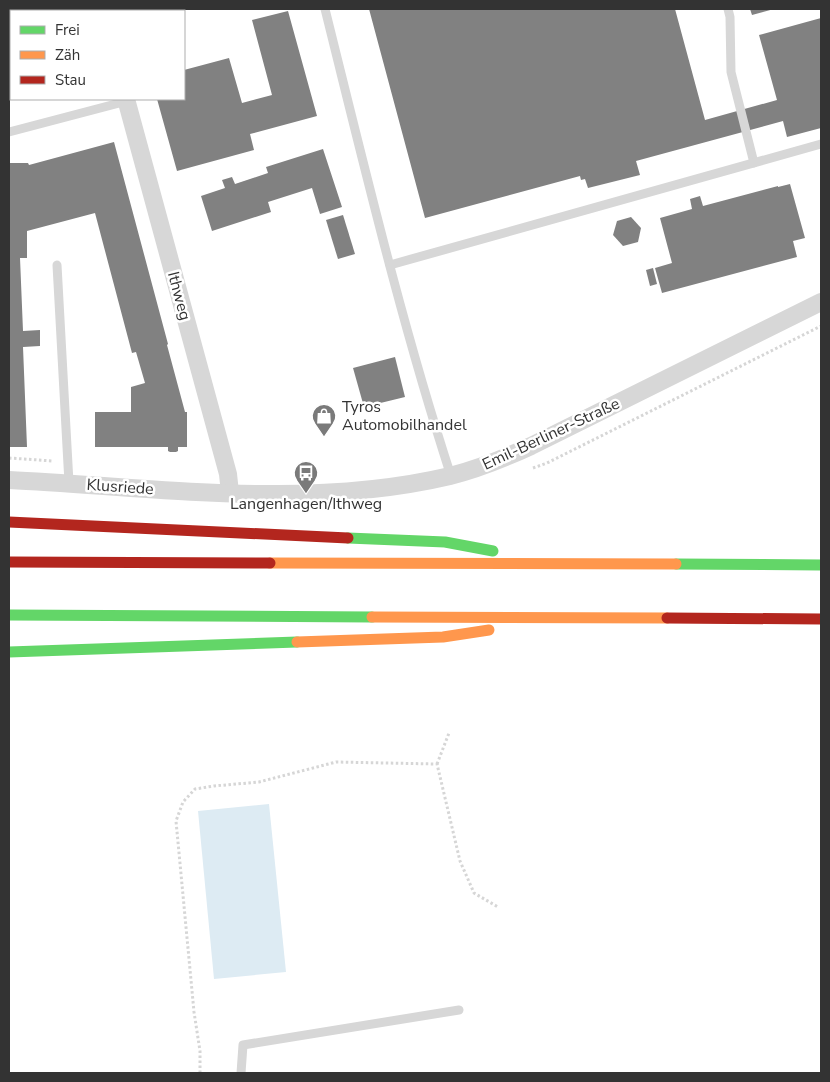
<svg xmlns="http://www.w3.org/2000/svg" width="830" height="1082" font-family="'Nunito Sans',sans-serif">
	<rect width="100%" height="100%" fill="#fff"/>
	<polygon fill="#ddebf3" points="269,804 286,972 214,979 198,811"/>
	<g fill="#818181">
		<polygon points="143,9 168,9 169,11 144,11"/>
		<polygon points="369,9 675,9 705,120 777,100 759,35 821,18 821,128 787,137 783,121 636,161 640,175 588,188 585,179 581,180 580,176 425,218"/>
		<polygon points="750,9 774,9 752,15"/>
		<polygon points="288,11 317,116 250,134 254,150 177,171 157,99 184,99 184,70 229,58 242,103 272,95 252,20"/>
		<polygon points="11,27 11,94 9,95 9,28"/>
		<polygon points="114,142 168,344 167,345 185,412 187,412 187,447 178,447 178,451 176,452 170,452 168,451 168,447 95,447 95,412 131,412 131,387 145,383 136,352 132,353 95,213 27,231 27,258 20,258 23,331 40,330 40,346 23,347 27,447 9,447 9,163 28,163 29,165"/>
		<polygon points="323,149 342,207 320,214 312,188 268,202 271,212 212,231 201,196 225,188 222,180 232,177 235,184 268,173 266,167"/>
		<polygon points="790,184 805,238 793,241 797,257 662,293 655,268 672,263 660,218 692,209 690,199 700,196 703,206 778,186 778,187"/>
		<polygon points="343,215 355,254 338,259 326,220"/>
		<polygon points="631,217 641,228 638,242 623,246 613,235 617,221"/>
		<polygon points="653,268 657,284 650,286 646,270"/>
		<polygon points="395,357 405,397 364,407 353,368"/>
	</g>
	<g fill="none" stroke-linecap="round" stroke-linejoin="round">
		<g stroke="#d6d6d6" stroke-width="3" stroke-dasharray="2.5 2.5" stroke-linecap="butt">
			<polyline points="9,458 53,461"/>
			<polyline points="533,468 547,463 821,326"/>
			<polyline points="437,764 449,733"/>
			<polyline points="200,1073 200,1051 194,1012 176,821 183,802 195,789 214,786 259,782 336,762 437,764 460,861 474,893 498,907"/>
		</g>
		<g stroke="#d7d7d7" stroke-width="9">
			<path d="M325,9c39,156 76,313 126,467"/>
			<polyline points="728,9 730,17 731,72 754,163"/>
			<polyline points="9,132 127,101"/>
			<polyline points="57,265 69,483"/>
			<polyline points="390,265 821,144"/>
			<polyline points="241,1073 243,1045 459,1010"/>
		</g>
		<g stroke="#d7d7d7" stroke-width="18">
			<polyline points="102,9 103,11"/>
			<polyline points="126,99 228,474 230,493"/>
			<path d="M9,480c145,7 297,30 441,-4 28,-7 55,-18 81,-30l290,-144"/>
		</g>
		<g stroke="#63d668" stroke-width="11">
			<polyline points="348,538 445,542 493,551"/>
			<polyline points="676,564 821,565"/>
			<polyline points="9,615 372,617"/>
			<polyline points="9,652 297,642"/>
		</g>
		<g stroke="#ff974d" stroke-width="11">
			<polyline points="270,563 676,564"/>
			<polyline points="372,617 667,618"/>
			<polyline points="297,642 443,637 489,630"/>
		</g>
		<g stroke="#b3261e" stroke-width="11">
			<polyline points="9,522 348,538"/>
			<polyline points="9,562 270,563"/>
			<polyline points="667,618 821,619"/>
		</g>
	</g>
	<defs>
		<g id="shop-pin" transform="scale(1.25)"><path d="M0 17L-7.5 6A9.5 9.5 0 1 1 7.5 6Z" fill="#7a7a7a" stroke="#fff"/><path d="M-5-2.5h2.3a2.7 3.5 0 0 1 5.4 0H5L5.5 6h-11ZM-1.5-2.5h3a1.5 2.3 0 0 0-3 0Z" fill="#fff"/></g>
		<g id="bus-pin" transform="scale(1.25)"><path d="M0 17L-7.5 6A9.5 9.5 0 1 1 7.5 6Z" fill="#7a7a7a" stroke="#fff"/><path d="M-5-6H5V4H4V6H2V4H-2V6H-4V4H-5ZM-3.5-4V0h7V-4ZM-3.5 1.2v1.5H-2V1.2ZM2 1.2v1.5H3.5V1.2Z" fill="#fff"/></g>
	</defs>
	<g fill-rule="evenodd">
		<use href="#shop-pin" x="324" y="416"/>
		<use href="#bus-pin" x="306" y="473"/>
	</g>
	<g text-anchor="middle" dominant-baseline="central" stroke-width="5" stroke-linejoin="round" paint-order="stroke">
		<g font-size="16" fill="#333" stroke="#fff">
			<text transform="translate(179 296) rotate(75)">Ithweg</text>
			<text transform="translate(551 434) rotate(-25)">Emil-Berliner-Straße</text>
			<text transform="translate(120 487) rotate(4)">Klusriede</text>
		</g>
		<g font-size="16" fill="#333" stroke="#fff" text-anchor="start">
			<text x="342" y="407">Tyros<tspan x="342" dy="18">Automobilhandel</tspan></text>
			<text x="306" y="504" text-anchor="middle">Langenhagen/Ithweg</text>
		</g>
	</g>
	<rect width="830" height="1082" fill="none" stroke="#333333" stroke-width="20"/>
	<rect x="10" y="10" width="175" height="90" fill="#ffffff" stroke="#adadad"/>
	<rect x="20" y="26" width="25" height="8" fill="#63d668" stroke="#adadad"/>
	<text x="55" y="35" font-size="15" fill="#333333">Frei</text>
	<rect x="20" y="51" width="25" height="8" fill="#ff974d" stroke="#adadad"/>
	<text x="55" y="60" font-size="15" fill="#333333">Zäh</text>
	<rect x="20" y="76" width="25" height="8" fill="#b3261e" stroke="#adadad"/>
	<text x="55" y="85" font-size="15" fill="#333333">Stau</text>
</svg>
